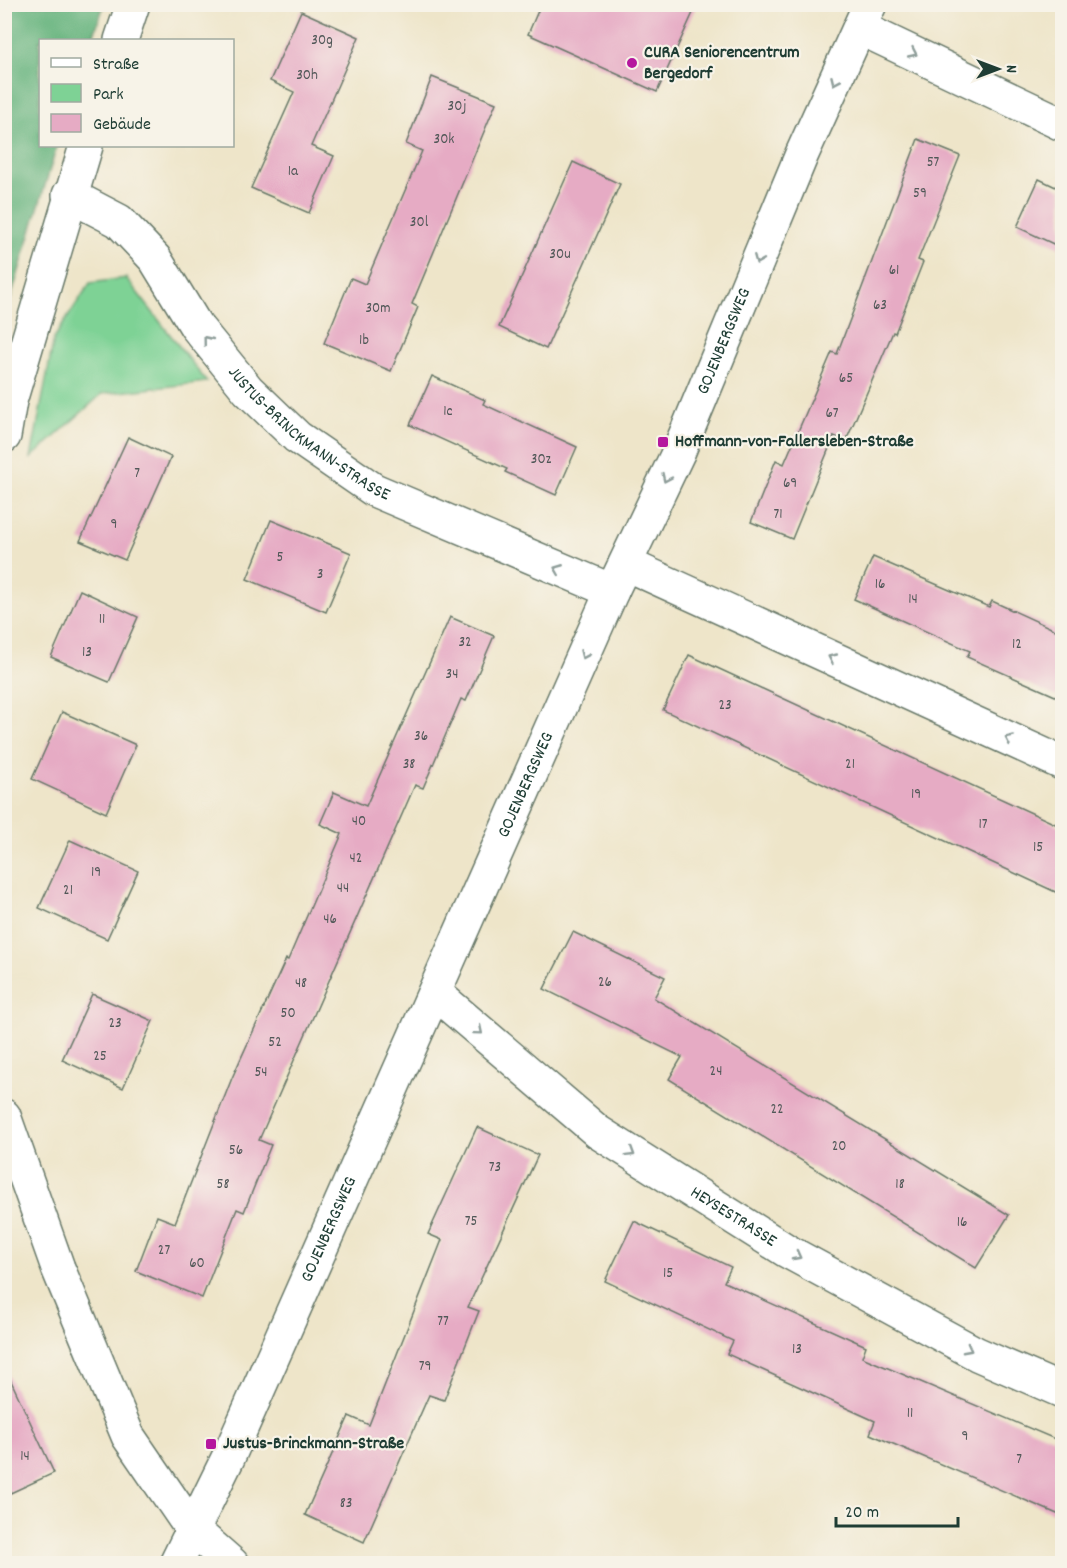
<svg xmlns="http://www.w3.org/2000/svg" width="1067" height="1568" font-family="Dekko,sans-serif">
	<rect width="100%" height="100%" fill="#f7f3e8"/>
	<filter id="ink" filterUnits="userSpaceOnUse"><feTurbulence type="fractalNoise" baseFrequency=".0167" numOctaves="2"/><feDisplacementMap in="SourceGraphic" scale="12" xChannelSelector="R" yChannelSelector="G"/><feConvolveMatrix kernelMatrix="1 2 1 2 8 2 1 2 1" color-interpolation-filters="sRGB"/></filter>
	<filter id="wash" filterUnits="userSpaceOnUse"><feTurbulence type="fractalNoise" baseFrequency=".008" numOctaves="4" result="noise"/><feDisplacementMap in="SourceGraphic" scale="24" xChannelSelector="R" yChannelSelector="G"/><feGaussianBlur stdDeviation="1.35" result="paint"/><feColorMatrix in="noise" values="0 0 0 0 0 0 0 0 0 0 0 0 0 0 0 0 0 1.4 0 .05"/><feComposite in="paint" operator="in"/></filter>
	<g filter="url(#wash)">
		<rect width="100%" height="100%" fill="#eee5c9"/>
		<polygon fill="#7ed295" stroke="#4e8864" stroke-width="1.5" points="126,278 207,382 102,394 31,458 54,338 90,283"/>
		<polygon fill="#66b47e" stroke="#427859" stroke-width="1.5" points="12,5 104,5 92,40 40,40 40,146 57,146 5,317 4,19"/>
		<g id="blocks">
			<g fill="#e6abc4">
				<polygon points="541,4 697,4 657,92 528,34"/>
				<polygon points="301,11 359,37 311,146 334,156 309,213 251,188 294,92 270,81"/>
				<polygon points="432,77 496,103 412,304 418,307 391,371 324,343 351,278 365,284 422,151 406,144"/>
				<polygon points="918,139 960,156 918,260 923,262 895,333 893,332 846,441 834,436 792,539 751,522 776,460 784,464 832,352 837,354"/>
				<polygon points="573,162 620,184 546,349 499,327"/>
				<polygon points="1039,179 1062,190 1062,248 1017,227"/>
				<polygon points="432,376 485,400 483,404 577,447 556,495 505,472 507,469 410,425"/>
				<polygon points="128,437 171,457 125,560 80,541"/>
				<polygon points="271,520 351,553 326,612 247,579"/>
				<polygon points="873,557 989,607 992,601 1062,633 1062,699 967,657 970,651 854,599"/>
				<polygon points="80,590 138,617 109,682 51,657"/>
				<polygon points="450,617 494,636 466,701 461,699 423,788 415,785 259,1140 271,1145 244,1212 237,1209 202,1298 136,1271 157,1216 175,1223 232,1078 286,959 288,960 342,834 320,824 334,792 366,806"/>
				<polygon points="689,655 1062,827 1062,895 663,710"/>
				<polygon points="62,712 136,745 106,813 32,779"/>
				<polygon points="70,840 138,871 107,939 39,908"/>
				<polygon points="573,932 665,977 654,998 1009,1215 976,1268 669,1079 682,1057 544,989"/>
				<polygon points="92,994 153,1021 123,1088 62,1060"/>
				<polygon points="477,1127 538,1155 468,1307 479,1311 444,1400 429,1395 364,1542 305,1515 349,1416 369,1425 442,1240 428,1234"/>
				<polygon points="634,1221 731,1267 724,1282 866,1346 862,1357 1062,1442 1062,1516 870,1434 875,1421 727,1354 733,1341 605,1281"/>
				<polygon points="4,1366 54,1473 4,1496"/>
			</g>
		</g>
	</g>
	<g filter="url(#ink)">
		<use href="#blocks" fill-opacity="0" stroke="#677868" stroke-width="1.5"/>
		<g fill="none" stroke-linecap="round" stroke-linejoin="round">
			<g stroke="#677868" stroke-width="36">
				<g id="minor">
					<polyline points="860,28 1062,124"/>
					<polyline points="121,40 133,4"/>
					<path id="s1" d="M69,195l50,26 36,38 41,67 52,64 49,47 77,53 238,101"/>
					<polyline points="4,436 10,401 86,146"/>
					<polyline points="626,564 1062,763"/>
					<path id="s2" d="M435,993l163,139 189,119 190,103 85,37"/>
					<polyline points="4,1116 58,1268 128,1436 191,1528 232,1564"/>
					<path id="s3" d="M176,1564l52,-106 384,-867 66,-138 124,-299 68,-150"/>
				</g>
			</g>
			<use href="#minor" stroke="#fff" stroke-width="33"/>
		</g>
		<defs><path id="oneway-chevron" d="M-2-3.5L2.5 0L-2 3.5" fill="none" stroke-width="1.6" stroke-linecap="round" stroke-linejoin="round" transform="scale(1.5)"/></defs>
		<g stroke="#8f9e9a">
			<use href="#oneway-chevron" transform="translate(913 53) rotate(25)"/>
			<use href="#oneway-chevron" transform="translate(835 81) rotate(114)"/>
			<use href="#oneway-chevron" transform="translate(758 260) rotate(112)"/>
			<use href="#oneway-chevron" transform="translate(207 340) rotate(-129)"/>
			<use href="#oneway-chevron" transform="translate(666 478) rotate(115)"/>
			<use href="#oneway-chevron" transform="translate(558 569) rotate(-158)"/>
			<use href="#oneway-chevron" transform="translate(584 655) rotate(114)"/>
			<use href="#oneway-chevron" transform="translate(832 658) rotate(-155)"/>
			<use href="#oneway-chevron" transform="translate(1009 739) rotate(-155)"/>
			<use href="#oneway-chevron" transform="translate(479 1031) rotate(40)"/>
			<use href="#oneway-chevron" transform="translate(631 1153) rotate(32)"/>
			<use href="#oneway-chevron" transform="translate(797 1256) rotate(28)"/>
			<use href="#oneway-chevron" transform="translate(968 1349) rotate(28)"/>
		</g>
	</g>
	<g fill="#b5179e" stroke="#f7f3e8" stroke-width="2">
		<circle cx="632" cy="63" r="6"/>
		<rect x="657" y="436" width="12" height="12" rx="3"/>
		<rect x="205" y="1438" width="12" height="12" rx="3"/>
	</g>
	<g text-anchor="middle" dominant-baseline="central" stroke-width="4.5" stroke-linejoin="round" paint-order="stroke">
		<g font-size="15" fill="#515858">
			<text x="322" y="41">30g</text>
			<text x="307" y="76">30h</text>
			<text x="457" y="107">30j</text>
			<text x="444" y="140">30k</text>
			<text x="933" y="163">57</text>
			<text x="293" y="172">1a</text>
			<text x="920" y="194">59</text>
			<text x="419" y="223">30l</text>
			<text x="560" y="255">30u</text>
			<text x="894" y="271">61</text>
			<text x="880" y="306">63</text>
			<text x="378" y="309">30m</text>
			<text x="364" y="341">1b</text>
			<text x="846" y="379">65</text>
			<text x="448" y="412">1c</text>
			<text x="832" y="414">67</text>
			<text x="541" y="460">30z</text>
			<text x="137" y="474">7</text>
			<text x="790" y="484">69</text>
			<text x="778" y="515">71</text>
			<text x="114" y="525">9</text>
			<text x="280" y="558">5</text>
			<text x="320" y="575">3</text>
			<text x="880" y="585">16</text>
			<text x="913" y="600">14</text>
			<text x="102" y="620">11</text>
			<text x="465" y="643">32</text>
			<text x="1017" y="645">12</text>
			<text x="87" y="653">13</text>
			<text x="452" y="675">34</text>
			<text x="725" y="706">23</text>
			<text x="421" y="737">36</text>
			<text x="409" y="765">38</text>
			<text x="850" y="765">21</text>
			<text x="916" y="795">19</text>
			<text x="359" y="822">40</text>
			<text x="983" y="825">17</text>
			<text x="1038" y="848">15</text>
			<text x="356" y="859">42</text>
			<text x="96" y="873">19</text>
			<text x="343" y="889">44</text>
			<text x="68" y="891">21</text>
			<text x="330" y="920">46</text>
			<text x="605" y="983">26</text>
			<text x="301" y="984">48</text>
			<text x="288" y="1014">50</text>
			<text x="115" y="1024">23</text>
			<text x="275" y="1043">52</text>
			<text x="100" y="1057">25</text>
			<text x="716" y="1072">24</text>
			<text x="261" y="1073">54</text>
			<text x="777" y="1110">22</text>
			<text x="839" y="1147">20</text>
			<text x="236" y="1151">56</text>
			<text x="495" y="1168">73</text>
			<text x="223" y="1185">58</text>
			<text x="900" y="1185">18</text>
			<text x="471" y="1222">75</text>
			<text x="962" y="1223">16</text>
			<text x="164" y="1251">27</text>
			<text x="197" y="1264">60</text>
			<text x="668" y="1274">15</text>
			<text x="443" y="1322">77</text>
			<text x="797" y="1350">13</text>
			<text x="425" y="1367">79</text>
			<text x="910" y="1414">11</text>
			<text x="965" y="1437">9</text>
			<text x="25" y="1457">14</text>
			<text x="1019" y="1460">7</text>
			<text x="346" y="1504">83</text>
		</g>
		<g font-size="18" font-weight="bold" fill="#1f3d34" stroke="#f7f3e8" text-anchor="start">
			<text x="644" y="53">CURA Seniorencentrum<tspan x="644" dy="21">Bergedorf</tspan></text>
			<text x="675" y="442">Hoffmann-von-Fallersleben-Straße</text>
			<text x="223" y="1444">Justus-Brinckmann-Straße</text>
		</g>
		<g font-size="18" fill="#1f3d34" stroke="#f7f3e8">
			<text stroke="none"><textPath href="#s3" startOffset="1340">GOJENBERGSWEG</textPath></text>
			<text stroke="none"><textPath href="#s1" startOffset="345">JUSTUS-BRINCKMANN-STRASSE</textPath></text>
			<text stroke="none"><textPath href="#s3" startOffset="854">GOJENBERGSWEG</textPath></text>
			<text stroke="none"><textPath href="#s2" startOffset="374">HEYSESTRASSE</textPath></text>
			<text stroke="none"><textPath href="#s3" startOffset="368">GOJENBERGSWEG</textPath></text>
		</g>
	</g>
	<rect width="1067" height="1568" fill="none" stroke="#f7f3e8" stroke-width="24"/>
	<rect x="39" y="39" width="195" height="108" fill="#f7f3e8" stroke="#a1aaa0" stroke-width="1.5"/>
	<rect x="51" y="58" width="30" height="9" fill="#ffffff" stroke="#a1aaa0" stroke-width="1.5"/>
	<text x="93" y="69" font-size="18" fill="#1f3d34">Straße</text>
	<rect x="51" y="84" width="30" height="18" fill="#7ed295" stroke="#a1aaa0" stroke-width="1.5"/>
	<text x="93" y="99" font-size="18" fill="#1f3d34">Park</text>
	<rect x="51" y="114" width="30" height="18" fill="#e6abc4" stroke="#a1aaa0" stroke-width="1.5"/>
	<text x="93" y="129" font-size="18" fill="#1f3d34">Gebäude</text>
	<g transform="translate(998 69) rotate(90)" stroke="#f7f3e8" stroke-width="4.5" paint-order="stroke">
	<path d="M0-4.5L10 22L0 15L-10 22Z" fill="#1f3d34"/>
	<text y="-9" font-size="16" font-weight="bold" text-anchor="middle" fill="#1f3d34">N</text>
	</g>
	<path d="M836 1517v9h122v-9" fill="none" stroke="#1f3d34" stroke-width="3"/>
	<text x="845" y="1517" font-size="18" fill="#1f3d34" stroke="#f7f3e8" stroke-width="4.5" paint-order="stroke">20 m</text>
</svg>
